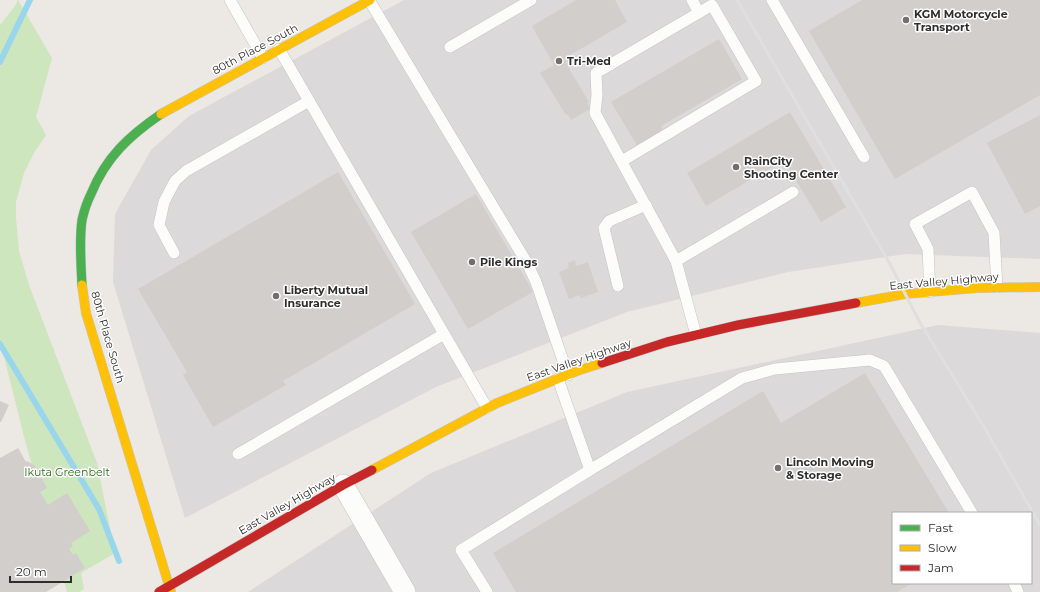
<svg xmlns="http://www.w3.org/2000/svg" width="1040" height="592" font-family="Montserrat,sans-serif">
	<rect width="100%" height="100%" fill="#ece8e4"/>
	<g fill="#dcd9db" fill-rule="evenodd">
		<polygon points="404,0 1040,0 1040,259 905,254 788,272 627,312 436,387 185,518 113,282 115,214 151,150 189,116"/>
		<path d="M938,325l102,8v259h-792l183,-119 196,-81zM893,513h138v70h-138z"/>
	</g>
	<polygon fill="#cee6be" points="18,0 52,58 36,117 46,135 34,153 24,173 16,202 16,217 19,251 29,285 97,463 115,553 81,573 84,589 79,592 67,592 23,433 0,341 0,25 15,6"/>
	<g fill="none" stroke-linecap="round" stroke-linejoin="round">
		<g stroke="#99d6ec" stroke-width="6">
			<polyline points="0,62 30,0"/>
			<polyline points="0,344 99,509 119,561"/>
		</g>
	</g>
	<g fill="#d1cecb">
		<polygon points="576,0 615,0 627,22 565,58 567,65 589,102 587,103 590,109 571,120 568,114 566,115 540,73 554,65 532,26"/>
		<polygon points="862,0 1040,0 1040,95 895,179 809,31"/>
		<polygon points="719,39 742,79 661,126 664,132 638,147 611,102"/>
		<polygon points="790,112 846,207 821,222 784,160 706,206 687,173"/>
		<polygon points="1040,115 1040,206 1025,214 987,143"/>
		<polygon points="338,172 415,304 283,381 286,385 213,427 183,375 187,372 138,289"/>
		<polygon points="476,194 533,292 468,329 411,232"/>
		<polygon points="575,260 576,266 588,262 598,292 581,298 579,295 569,299 559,272 569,268 568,263"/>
		<polygon points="865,373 949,513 893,513 893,583 912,583 897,592 516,592 493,553 763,391 781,423"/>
		<polygon points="0,401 9,405 1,422 0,422"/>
		<polygon points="18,448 26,462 27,461 34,465 47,488 40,492 48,505 67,493 90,531 71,543 73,546 69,549 73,555 76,553 85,568 46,592 0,592 0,458"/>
	</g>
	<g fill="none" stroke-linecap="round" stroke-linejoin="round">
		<g stroke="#c5c4c5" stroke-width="12">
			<g id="lane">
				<polyline points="230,0 263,58"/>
				<polyline points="369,0 527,263 536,282 568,375"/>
				<polyline points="692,0 699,13"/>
				<polyline points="772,0 864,157"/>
				<polyline points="450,47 531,0"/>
				<polyline points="279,49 487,408"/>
				<polyline points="622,161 756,81 712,5 596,73 597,95 595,113 676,261 696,335"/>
				<polyline points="174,253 159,225 164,202 175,181 186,171 309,101"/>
				<polyline points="676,261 793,192"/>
				<polyline points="618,286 604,228 609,221 646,205"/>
				<polyline points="930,292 928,249 915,224 972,192 994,233 997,287"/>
				<polyline points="238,454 444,334"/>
				<polyline points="590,470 742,378 775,369 870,360 884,366 972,513"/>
				<polyline points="1014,583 1018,592"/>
				<polyline points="487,592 461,550 590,470 558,379"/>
			</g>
		</g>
		<g stroke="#c5c4c5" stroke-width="22">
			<polyline id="street" points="343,485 405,592"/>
		</g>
		<g stroke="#c5c4c5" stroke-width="10">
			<path id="fast" d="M82,285c-1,-21 -3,-44 0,-65 2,-9 5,-18 9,-26 15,-37 38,-58 70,-80"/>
		</g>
		<g stroke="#c5c4c5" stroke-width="10">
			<g id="slow">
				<polyline points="161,114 370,0"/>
				<polyline points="82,285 86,313 171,592"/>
				<polyline points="856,303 905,294 977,288 1040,287"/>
				<polyline points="372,470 497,403 577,371 602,363"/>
			</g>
		</g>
		<g stroke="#c5c4c5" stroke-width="10">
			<g id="jam">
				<polyline points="602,363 667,342 738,325 856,303"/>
				<polyline points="159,592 343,485 372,470"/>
			</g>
		</g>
		<use href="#lane" stroke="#fcfcfb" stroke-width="11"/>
		<use href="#street" stroke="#fcfcfb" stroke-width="21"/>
		<use href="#fast" stroke="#4caf50" stroke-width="9"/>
		<use href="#slow" stroke="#ffc107" stroke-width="9"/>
		<use href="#jam" stroke="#c62828" stroke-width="9"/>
		<polyline stroke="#dfdfe1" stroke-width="3" points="737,0 890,264 919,321 984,427 1040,525"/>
	</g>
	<g fill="#706f6e" stroke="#fff" stroke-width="1.5">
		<circle cx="906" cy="20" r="4"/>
		<circle cx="559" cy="61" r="4"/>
		<circle cx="736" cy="167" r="4"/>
		<circle cx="472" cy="262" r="4"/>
		<circle cx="276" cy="296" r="4"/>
		<circle cx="778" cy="468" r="4"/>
	</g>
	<g text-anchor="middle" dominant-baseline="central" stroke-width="3" stroke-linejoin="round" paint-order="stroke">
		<g font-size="11" font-weight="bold" fill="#2e2e2e" stroke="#fff" text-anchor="start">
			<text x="914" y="14">KGM Motorcycle<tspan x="914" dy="13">Transport</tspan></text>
			<text x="567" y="61">Tri-Med</text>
			<text x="744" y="161">RainCity<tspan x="744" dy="13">Shooting Center</tspan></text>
			<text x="480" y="262">Pile Kings</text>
			<text x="284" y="290">Liberty Mutual<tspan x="284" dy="13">Insurance</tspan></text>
			<text x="786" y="462">Lincoln Moving<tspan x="786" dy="13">&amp; Storage</tspan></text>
		</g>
		<g font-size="11" fill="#2e2e2e" stroke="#fff">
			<text transform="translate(255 49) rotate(-28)">80th Place South</text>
			<text transform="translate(944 281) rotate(-5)">East Valley Highway</text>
			<text transform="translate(108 337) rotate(74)">80th Place South</text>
			<text transform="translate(579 360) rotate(-19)">East Valley Highway</text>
			<text transform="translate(287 504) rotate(-30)">East Valley Highway</text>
		</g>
		<g font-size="11" fill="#2c6e1b" stroke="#fff">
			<text x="67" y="472">Ikuta Greenbelt</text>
		</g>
	</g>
	<rect x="892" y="512" width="140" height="72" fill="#ffffff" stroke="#ababab"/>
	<rect x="900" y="525" width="20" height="6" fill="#4caf50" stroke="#ababab"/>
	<text x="928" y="532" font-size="12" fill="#2e2e2e">Fast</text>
	<rect x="900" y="545" width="20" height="6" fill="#ffc107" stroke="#ababab"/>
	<text x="928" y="552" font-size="12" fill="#2e2e2e">Slow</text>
	<rect x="900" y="565" width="20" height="6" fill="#c62828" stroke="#ababab"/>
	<text x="928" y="572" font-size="12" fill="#2e2e2e">Jam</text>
	<path d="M10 576v6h61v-6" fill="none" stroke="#2e2e2e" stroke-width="2"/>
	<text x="16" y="576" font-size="12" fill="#2e2e2e" stroke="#ffffff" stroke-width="3" paint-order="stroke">20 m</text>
</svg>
